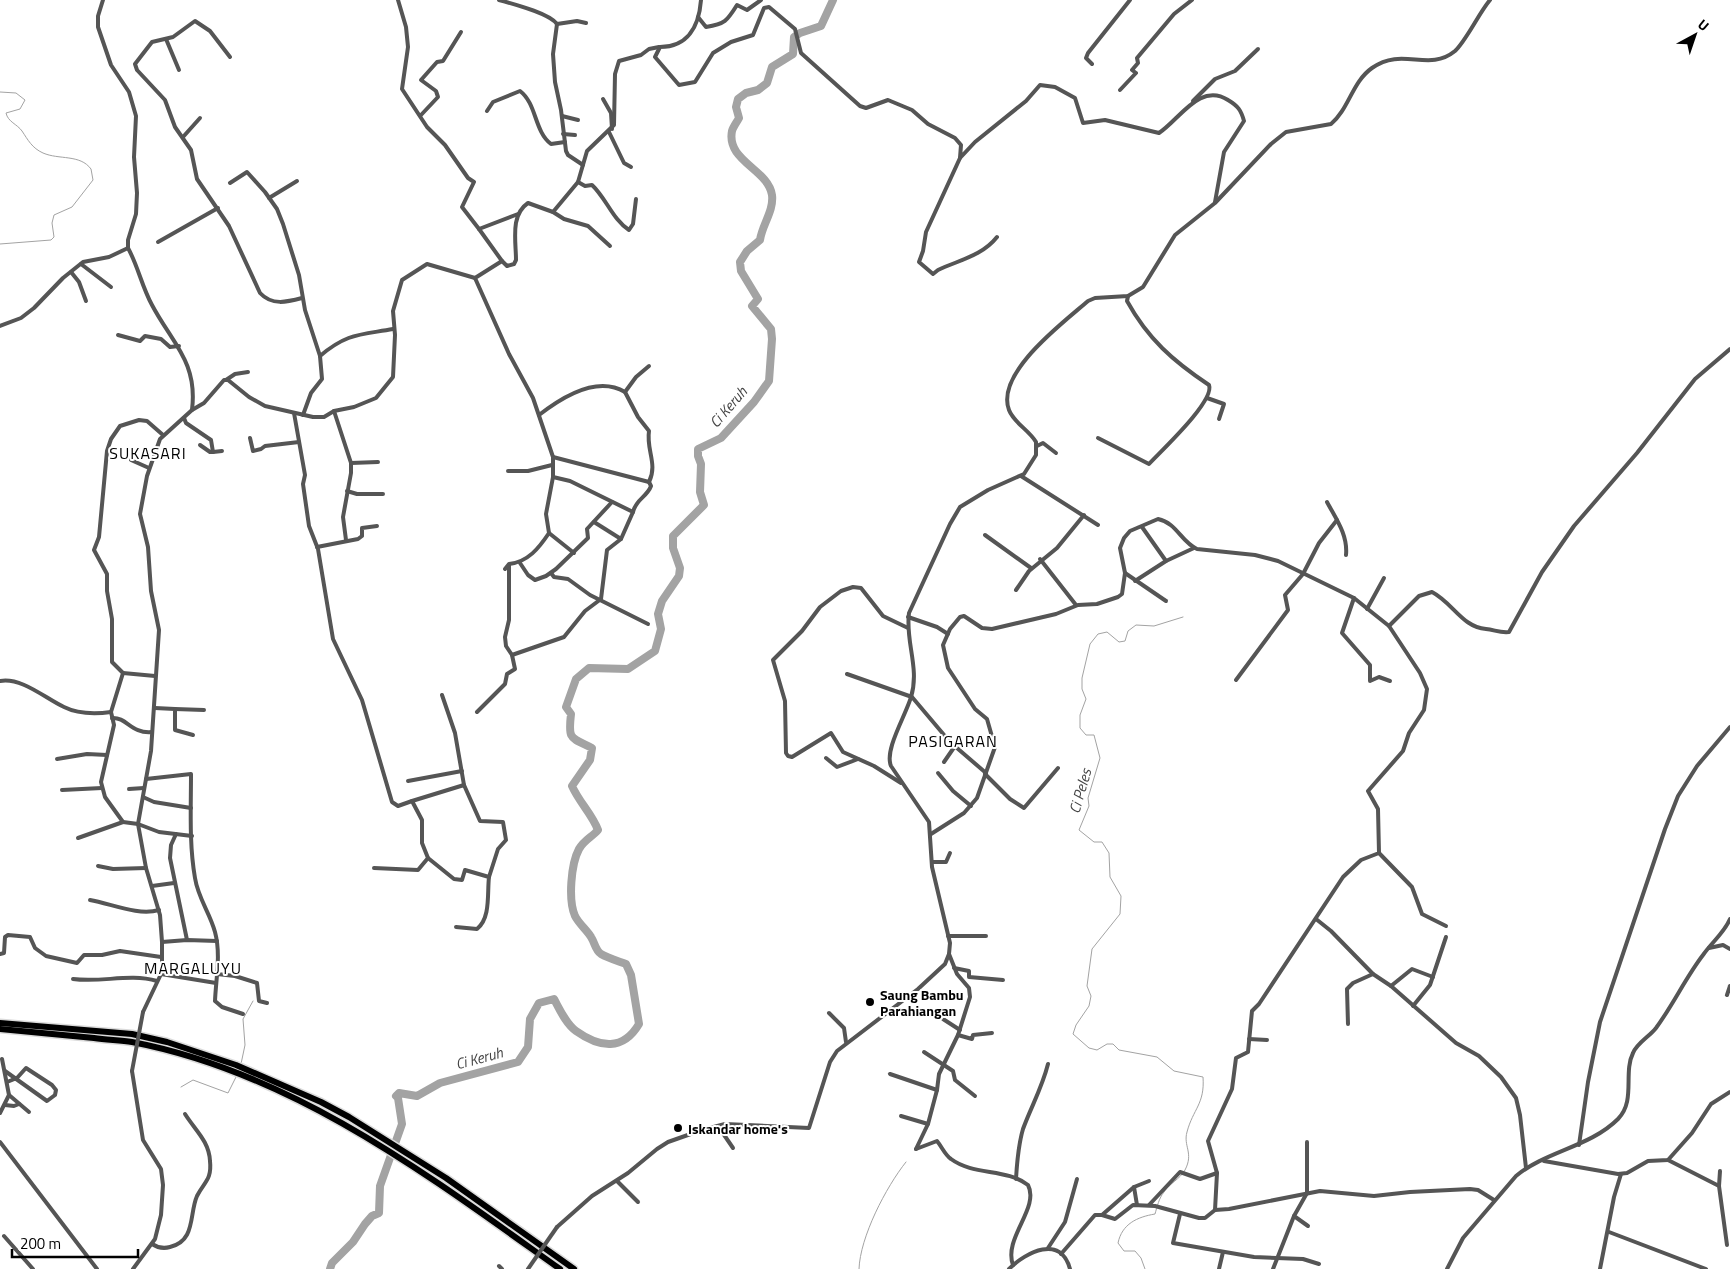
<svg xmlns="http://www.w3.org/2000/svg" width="1730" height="1269" font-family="'Titillium Web',sans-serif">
	<rect width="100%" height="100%" fill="#fff"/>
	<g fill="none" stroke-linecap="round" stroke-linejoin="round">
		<g stroke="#a3a3a3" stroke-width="1">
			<path d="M0,92l16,1 9,7 -5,9 -14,4c2,9 11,11 16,18 6,9 10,17 21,22 16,7 37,1 48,16l2,11 -21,27 -18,8 -2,8 2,14 -3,3 -51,4"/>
			<polyline points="241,1064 245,1045 243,1019 253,1001"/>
			<polyline points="181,1087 193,1080 228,1093 237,1075"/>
			<path d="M859,1269c1,-32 27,-82 47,-107"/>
			<path d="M1145,1269l-4,-11 -6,-7h-11l-6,-8c4,-19 19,-26 37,-29 2,-7 4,-16 9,-22 6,-9 16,-13 21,-22 9,-17 -2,-24 2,-38 6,-23 18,-28 16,-55l-29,-6 -17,-14 -38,-7 -6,-6h-6l-10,6 -8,-2 -16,-14 3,-9 13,-19 2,-10 -4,-10 5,-37 28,-35 1,-18 -11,-19 -1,-24 -7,-11h-8l-15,-12 10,-24 -1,-8 12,-40 -6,-23h-8l-6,-7v-13l6,-16 -4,-10v-11l8,-34 8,-10 9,-2 12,10 6,-1 3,-10 8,-6 18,1 29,-9"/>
		</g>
		<path stroke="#a3a3a3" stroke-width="8" d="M330,1269l2,-6 21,-21 12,-18 7,-8 7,-3 1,-27 22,-62 -4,-26 -2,-2 3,-3 18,3 23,-13 78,-21 10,-15 2,-28 9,-16 15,-4c6,11 12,25 22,32 24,17 47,20 63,-7l-8,-49 -5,-11c-8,-3 -18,-6 -25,-10 -6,-4 -6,-11 -10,-17 -4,-7 -12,-13 -16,-21 -7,-16 -4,-52 4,-67 5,-9 13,-12 19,-19 -6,-16 -19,-28 -26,-44l18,-26 2,-12c-22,-11 -24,-8 -21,-34l-5,-7 10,-28 13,-11 39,1 27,-18 6,-22 -3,-15 4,-13 17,-25 1,-8 -7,-20v-12l31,-31 -4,-13 1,-28 -3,-8v-7l23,-11 33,-36 15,-21 3,-42 -1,-10 -19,-23 6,-7 -17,-28 -1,-9 7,-11 13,-11c2,-15 14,-29 12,-45 -4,-26 -46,-34 -40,-64 1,-4 5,-9 7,-13l-3,-11 2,-8 8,-6 12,-3 9,-7 5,-16 21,-13 1,-17 6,-4 21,-7 12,-26"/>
		<g stroke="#dbdbdb" stroke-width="9">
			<g id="motorway">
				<polyline points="0,1023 132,1034 167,1042 236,1065 321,1102 349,1117 446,1178 574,1269"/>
				<path d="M0,1029c31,3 63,6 94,9 13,2 26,2 38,4 162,31 297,134 428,227"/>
			</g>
		</g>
		<g stroke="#555" stroke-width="4">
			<path d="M103,0l-5,16v11l13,38 18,27 7,24 -2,41 3,36 -1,21 -8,26v8c10,18 14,39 24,57 20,38 46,57 40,105l-32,29 -13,37 -7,38 8,33 3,44 8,39 -8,121 -13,73 8,44 14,47 2,27v30l-19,40"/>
			<polyline points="398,0 406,27 408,47 402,89 427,127 445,145 468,178 474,182 462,207 479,229"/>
			<path d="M499,0c14,4 50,13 58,24l20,-3 9,2"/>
			<path d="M701,0c-2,26 -13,47 -41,47l-5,10 24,28 16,-3 18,-29 18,-11 22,-7 11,-27 5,-1 26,22 6,24 59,53 6,2 22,-8 24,10 16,14 27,14 6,7 -1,13 15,-16 51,-41 14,-16 15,2 20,11 8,25 22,-3 54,13c21,-14 41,-51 69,-33 10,6 13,10 16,21l-20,31 -9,50"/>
			<path d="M698,17l8,10c19,-3 21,-6 31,-22l10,5 14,-10"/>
			<polyline points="557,24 553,54 555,82 561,110 566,151 568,155 583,165"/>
			<polyline points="166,39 179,70"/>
			<path d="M230,57l-20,-26 -15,-10 -22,16 -21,5 -17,22 2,6 28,30 10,27 16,23 6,29 32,47 31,67c12,13 27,9 42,5"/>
			<polyline points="1092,64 1086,58 1088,53 1130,0"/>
			<polyline points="1120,90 1136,73 1132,70 1138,63 1137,58 1174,14 1192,0"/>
			<polyline points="603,99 611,113 612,129"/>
			<polyline points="1193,101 1215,79 1235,71 1258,49"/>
			<path d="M487,111l6,-9 27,-11c17,13 14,40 31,53l14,-2"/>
			<polyline points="421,115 438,97 436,91 421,80 437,62 443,61 461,32"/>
			<polyline points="562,116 578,120"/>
			<polyline points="609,132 624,163 631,167"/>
			<polyline points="563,134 575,135"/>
			<polyline points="183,137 200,118"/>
			<path d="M960,158l-34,74 -3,19 -4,11 14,12 5,-4c21,-10 44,-14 59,-33"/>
			<path d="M578,182l7,4 7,-1c14,13 21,35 37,45l4,-6 3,-25"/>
			<polyline points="230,183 247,172 265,192 277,209 283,224 299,275 305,310 320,356 322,379 311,393 303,415"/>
			<polyline points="269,198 297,181"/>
			<polyline points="553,212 564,219 588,226 610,246"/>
			<polyline points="158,242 218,208"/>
			<path d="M502,261l5,5 7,-2 2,-4c0,-19 -6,-45 12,-57l25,9 25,-30 9,-31 27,-26 1,-51 4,-13 22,-6 8,-6 10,-2"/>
			<polyline points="81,264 111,287"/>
			<polyline points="71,272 79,282 86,301"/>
			<polyline points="0,326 21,318 34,308 63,278 83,262 109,257 128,248"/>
			<polyline points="118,335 140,341 145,336 161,339 170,347 179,346"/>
			<path d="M320,356c27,-23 40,-21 73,-27"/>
			<polyline points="226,380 235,374 248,372"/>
			<polyline points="1207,398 1224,404 1219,419"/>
			<polyline points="192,410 204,403 224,380 228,380 249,397 265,406 313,417 324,417 334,411 354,407 376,398 393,377 395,335 393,311 402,280 427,264 475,278"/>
			<polyline points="334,411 351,463 351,473 343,517 346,540"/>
			<polyline points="294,413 305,475 303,484 309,526 318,549 333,639 362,700 392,802 398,806 412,801 422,820 422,843 428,858 418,870 374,868"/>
			<path d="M539,415c23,-18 58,-40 86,-23l11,-15 13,-11"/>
			<polyline points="184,418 186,423 211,440 213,452 210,452 200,445"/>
			<polyline points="163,435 147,421 139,420 120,426 111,439 107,451 99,537 94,550 107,574 107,591 112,619 112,662 123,673 111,712 114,725 101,782 105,797 123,822 138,824 159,832 192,836"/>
			<polyline points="250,438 253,451 261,449 265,446 299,442"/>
			<path d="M1098,438l51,26c12,-13 66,-63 60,-79 -36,-24 -61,-46 -82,-84l1,-5"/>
			<polyline points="1037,446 1043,443 1056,453"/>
			<polyline points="213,452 222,451"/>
			<path d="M553,457l96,25c9,-18 -3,-32 0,-51l-11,-14 -13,-25"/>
			<polyline points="131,460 149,468"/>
			<polyline points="351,463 378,462"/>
			<polyline points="508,471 528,471 552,465"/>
			<polyline points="1021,476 1098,525"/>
			<polyline points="347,491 357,494 383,494"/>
			<path d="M1327,502c9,17 21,33 19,53"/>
			<path d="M633,512c3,-13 14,-15 18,-26l-2,-4"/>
			<polyline points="594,522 621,539"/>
			<polyline points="1142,527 1166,561"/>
			<polyline points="549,533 574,553"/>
			<polyline points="985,535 1031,568"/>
			<polyline points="317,547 358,539 362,536 362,528 377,526"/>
			<polyline points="1040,559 1076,605"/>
			<polyline points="520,563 528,575 535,580 546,576 556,569 588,538 587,529 612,502"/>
			<polyline points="509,565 509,620 505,637 506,646 512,655 564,637 585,611 601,599 607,550 621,539 633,512 570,481 553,477"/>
			<path d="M505,569l4,-5c19,-2 30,-16 40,-31l-3,-19 7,-37v-20l-20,-59 -24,-44 -34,-76 27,-17 -23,-32 39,-15"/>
			<polyline points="551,573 554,577 568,579 590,595 648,624"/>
			<polyline points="1125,573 1166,601"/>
			<polyline points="1135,581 1166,561 1194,548"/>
			<polyline points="1016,590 1029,571 1057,548 1084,515"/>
			<polyline points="1354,598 1342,633 1370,665 1370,681 1379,677 1390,681"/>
			<polyline points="1367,609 1384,578"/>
			<polyline points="908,617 937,627 948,634"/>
			<polyline points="123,673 155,676"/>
			<polyline points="847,674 912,697 950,742 986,773"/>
			<polyline points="1236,680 1288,610 1285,595 1303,574 1319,543 1337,520"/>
			<path d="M0,681c22,-4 46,18 64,26 14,7 32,7 47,5"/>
			<polyline points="442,695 455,733 464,785"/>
			<polyline points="155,708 175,709 175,730 193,735"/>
			<polyline points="175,709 204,710"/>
			<polyline points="477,712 505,684 507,674 515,669 512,655"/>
			<path d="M112,718c15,-1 19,16 40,14"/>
			<polyline points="826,758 837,767 858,759"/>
			<polyline points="57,759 87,754 107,755"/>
			<polyline points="944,762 955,746"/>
			<polyline points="938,773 953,791 971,806"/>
			<polyline points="985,774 1010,799 1024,808 1058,768"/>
			<path d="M146,779l45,-5c0,34 -2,70 4,104 3,20 15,35 20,54 6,22 1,46 0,69l7,6 21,7"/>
			<polyline points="408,781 462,771"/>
			<polyline points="901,783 874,766 843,752 831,733 792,757 788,756 786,753 785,701 773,660 802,631 820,607 841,591 853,587 861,588 883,616 908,628"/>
			<polyline points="129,789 144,788"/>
			<polyline points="62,790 102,788"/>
			<polyline points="143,797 154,802 191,808"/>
			<polyline points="412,801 464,785 480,821 503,822 506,840 498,849 489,877"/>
			<polyline points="176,834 171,845 170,858 187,940"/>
			<path d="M931,834l33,-21 13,-15 18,-51 -8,-28 -12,-10 -27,-41 -5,-23 7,-16 10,-12 4,-1 18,12 10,1 64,-15 22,-9 19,-1 21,-7 4,-3 3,-21 -5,-25 4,-10 6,-7 28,-12c19,4 23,23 39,30l58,6 23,6 76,37 35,28 30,-30 13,-4c21,11 30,35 54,37 9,1 14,4 23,3l33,-60 32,-46 63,-73 58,-74 35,-30"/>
			<polyline points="78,838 123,822"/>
			<polyline points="1379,853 1412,887 1422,914 1446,926"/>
			<path d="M428,858l26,21 8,1 3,-10 24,7c-2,16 2,41 -12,52l-21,-2"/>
			<polyline points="932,862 946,862 950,853"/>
			<polyline points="98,866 113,869 146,868"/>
			<polyline points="152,886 174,883"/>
			<path d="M90,900c22,4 48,16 69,10"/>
			<polyline points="1316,919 1331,931 1373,974 1391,986 1456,1043 1479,1056 1501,1077 1516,1098 1520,1115 1526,1168"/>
			<polyline points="948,936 986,936"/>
			<polyline points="162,942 187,940 217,941"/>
			<polyline points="1709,948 1723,945 1730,949"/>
			<polyline points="0,954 4,953 5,937 8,935 30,937 35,948 46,956 77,963 84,955 102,955 120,951 161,957"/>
			<polyline points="954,968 969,971 969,977 1003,980"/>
			<polyline points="161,974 216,983"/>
			<polyline points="217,974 235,976 257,983 259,1001 267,1003"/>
			<path d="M73,979c29,4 56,-6 84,2"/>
			<polyline points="1391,986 1412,969 1433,977"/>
			<polyline points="1727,995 1730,986"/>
			<polyline points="1413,1006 1430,985 1446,937"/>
			<polyline points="829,1013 844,1028 846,1042"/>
			<polyline points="943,1019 960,1030"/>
			<polyline points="1348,1024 1347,989 1353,983 1373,974"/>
			<polyline points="958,1035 972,1039 973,1035 992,1033"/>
			<polyline points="1249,1039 1267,1040"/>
			<polyline points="924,1052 953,1071 955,1080 975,1096"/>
			<polyline points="5,1071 47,1101 55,1095 56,1090 52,1085 26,1068 17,1078 7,1082"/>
			<polyline points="132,1071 143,1140 161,1169 163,1185 161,1215 155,1239 133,1269"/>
			<polyline points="890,1074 937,1090"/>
			<polyline points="9,1095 29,1112"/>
			<polyline points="5,1105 14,1106 19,1104"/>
			<polyline points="0,1113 9,1095 2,1059"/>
			<polyline points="901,1116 928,1124"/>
			<polyline points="718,1126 733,1148"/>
			<polyline points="0,1142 97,1269"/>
			<polyline points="1307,1142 1307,1193 1294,1216 1308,1226"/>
			<polyline points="1579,1145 1588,1082 1600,1022 1665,829 1678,796 1697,766 1730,727"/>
			<path d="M916,1149l21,-8c5,6 8,14 14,18 23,17 55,9 77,26 12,23 -25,53 -15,80"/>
			<polyline points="916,1149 928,1124 937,1090 939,1074 958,1035 970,997 969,988 957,974 949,954"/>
			<polyline points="1668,1160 1719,1186 1727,1245"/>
			<polyline points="1544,1161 1618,1174 1627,1173 1648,1161 1668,1160 1692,1133 1711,1104 1730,1092"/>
			<path d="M1016,1179c1,-17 2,-33 7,-50 8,-22 19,-41 25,-65"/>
			<polyline points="617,1181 638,1202"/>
			<polyline points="1719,1186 1720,1171"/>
			<polyline points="1134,1187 1137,1205"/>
			<polyline points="1149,1205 1180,1172 1200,1179 1217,1173"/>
			<polyline points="1215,1210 1217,1173 1208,1141 1232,1089 1236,1058 1248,1052 1252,1011 1259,1004 1343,877 1361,860 1379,853 1378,809 1368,791 1403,751 1409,733 1424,710 1427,689 1420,673 1389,626"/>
			<polyline points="1180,1214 1173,1243 1254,1257 1303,1259 1319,1264"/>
			<polyline points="1102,1215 1134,1187 1149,1181"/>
			<path d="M557,1227l35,-31 36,-23 29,-24 11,-7 34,-12 23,-6 84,4 21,-66 7,-11 81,-62 27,-25 4,-10 1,-11 -18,-76 -3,-45 -38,-56c-7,-16 15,-51 20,-69 9,-29 -6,-56 -2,-84l41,-89 10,-17 28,-17 36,-16 12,-19v-13c-7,-12 -22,-19 -27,-32 -14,-37 55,-88 79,-109l7,-3 33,-2 15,-9 32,-52 40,-32 56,-59 15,-12 45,-8c18,-15 21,-42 41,-56 31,-22 56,5 83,-17 11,-10 24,-38 35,-51"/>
			<polyline points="1609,1232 1706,1269"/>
			<polyline points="4,1236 33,1269"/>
			<path d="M152,1244c6,4 11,5 18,3 26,-6 19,-33 27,-51 7,-14 15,-16 13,-35 -1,-20 -15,-31 -25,-47"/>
			<polyline points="1048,1248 1065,1222 1077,1179"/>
			<polyline points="1061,1254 1095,1215 1102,1215 1115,1219 1133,1205 1155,1206 1199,1218 1205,1218 1215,1210 1229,1209 1320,1191 1374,1196 1410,1192 1470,1189 1478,1190 1494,1200"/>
			<polyline points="499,1266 502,1269"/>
			<path d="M1009,1269c17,-17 52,-35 61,0"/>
			<polyline points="1219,1269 1223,1252"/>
			<polyline points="1273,1269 1294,1216"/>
			<path d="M1447,1269l16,-31 53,-62c30,-25 74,-29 102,-57 18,-18 5,-46 15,-66 4,-10 16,-16 23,-25 17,-23 30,-51 47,-73 9,-13 21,-22 27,-36"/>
			<polyline points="1600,1269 1614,1197 1621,1174"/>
		</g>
		<use href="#motorway" stroke="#000" stroke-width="6"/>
		<g stroke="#555" stroke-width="4">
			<polyline points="132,1071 143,1012"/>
			<polyline points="528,1269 557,1227"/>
		</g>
	</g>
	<g fill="#000" stroke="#fff" stroke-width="2">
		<circle cx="870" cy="1002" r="5"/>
		<circle cx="678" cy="1128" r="5"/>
	</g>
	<g text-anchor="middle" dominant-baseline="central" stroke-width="4" stroke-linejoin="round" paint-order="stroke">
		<g font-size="14" font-weight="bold" fill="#000" stroke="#fff" text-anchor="start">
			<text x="880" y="994">Saung Bambu<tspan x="880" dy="16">Parahiangan</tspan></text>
			<text x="688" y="1128">Iskandar home's</text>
		</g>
		<g font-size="15" font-style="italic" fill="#444" stroke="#fff">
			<text transform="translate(728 407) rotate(-49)">Ci Keruh</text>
			<text transform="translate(1080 791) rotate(-74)">Ci Peles</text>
			<text transform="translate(479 1058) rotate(-15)">Ci Keruh</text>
		</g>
		<g font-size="16" letter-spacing="1" fill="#000" stroke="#fff">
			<text x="148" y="453">SUKASARI</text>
			<text x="953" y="741">PASIGARAN</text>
			<text x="193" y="968">MARGALUYU</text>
		</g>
	</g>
	<g transform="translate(1695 35) rotate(40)" stroke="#ffffff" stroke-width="4" paint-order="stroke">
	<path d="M0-4L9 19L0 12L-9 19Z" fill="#000000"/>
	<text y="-8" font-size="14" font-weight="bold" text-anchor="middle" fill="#000000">U</text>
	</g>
	<path d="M12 1249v8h126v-8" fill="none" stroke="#000000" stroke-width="2.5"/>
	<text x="20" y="1249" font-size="15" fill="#000000" stroke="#ffffff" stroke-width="4" paint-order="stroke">200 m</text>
</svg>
